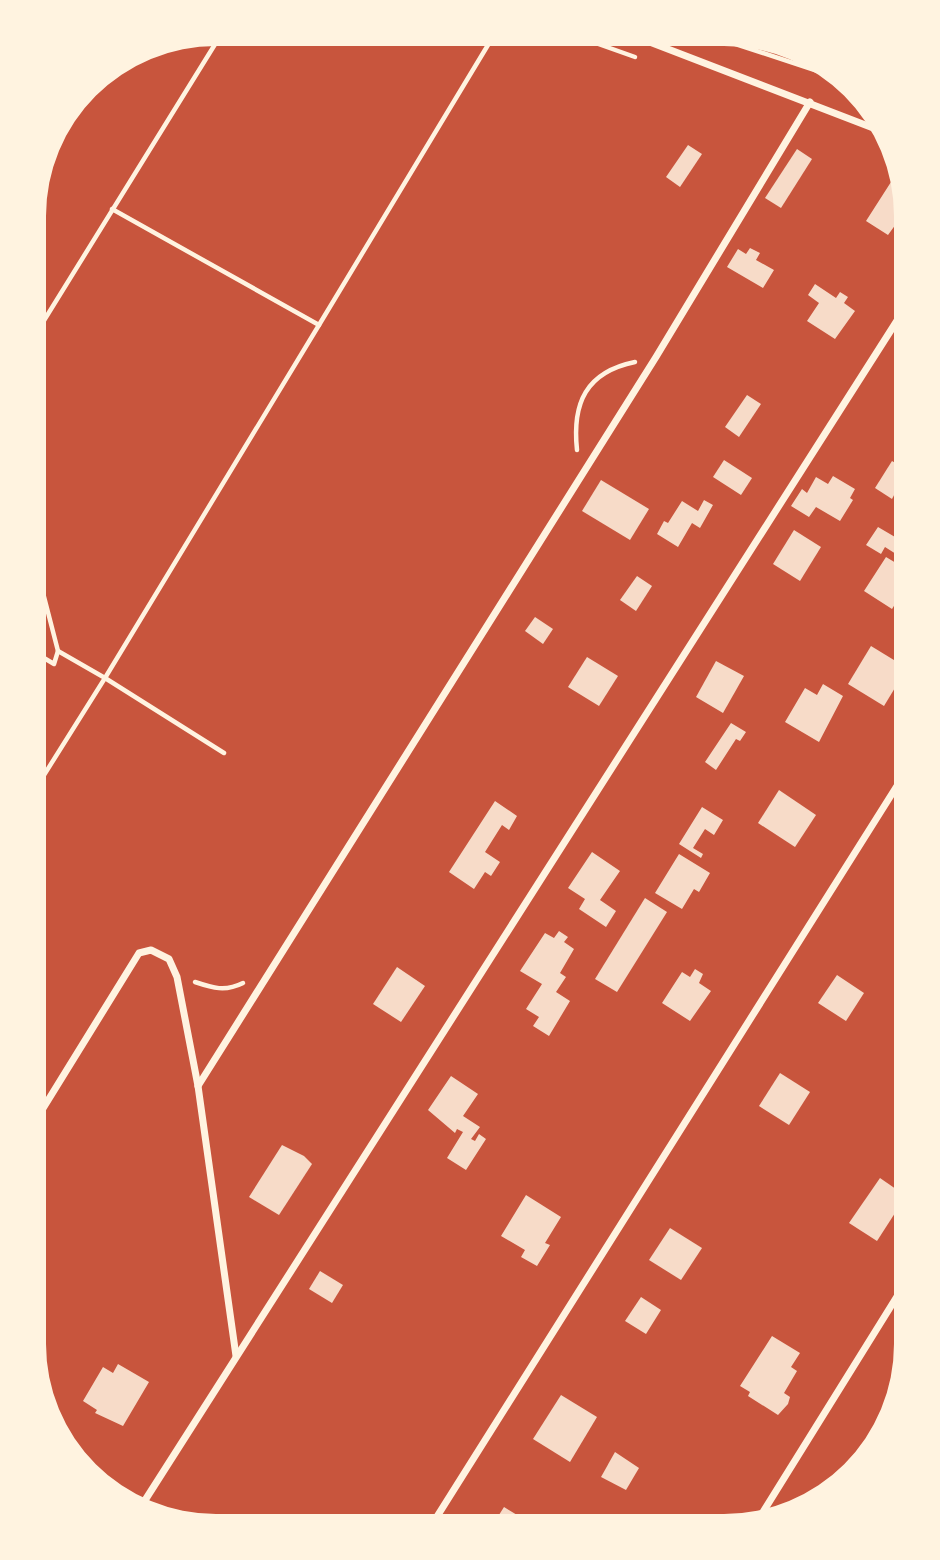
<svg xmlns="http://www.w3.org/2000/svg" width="940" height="1560" font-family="'Roboto Condensed',sans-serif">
	<rect width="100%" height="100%" fill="#c8553d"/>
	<g fill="#f7dbc8">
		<polygon points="688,145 702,154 680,187 666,177"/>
		<polygon points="797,149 812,159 781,208 765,198"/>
		<polygon points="891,182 901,188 907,218 901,227 896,224 888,235 866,221"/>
		<polygon points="750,248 760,253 756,260 774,270 763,288 727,267 738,249 746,254"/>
		<polygon points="815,284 836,298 840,292 848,297 844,303 855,311 835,339 807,321 819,303 808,295"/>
		<polygon points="747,395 761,404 739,437 725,427"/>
		<polygon points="724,460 752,478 741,495 713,477"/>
		<polygon points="892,461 907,470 892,499 875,488"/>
		<polygon points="833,476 855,489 850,498 853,500 840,521 816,507 809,517 791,506 802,489 807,493 816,477 828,484"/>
		<polygon points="601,480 649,509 630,540 582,511"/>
		<polygon points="704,500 713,505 700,528 692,523 678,547 657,534 664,521 668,523 682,501 698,511"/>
		<polygon points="878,527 907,544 907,561 885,547 881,554 866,545"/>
		<polygon points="794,530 821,547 800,581 773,564"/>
		<polygon points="886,557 906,569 899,580 907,585 892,609 864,591"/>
		<polygon points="637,576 652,586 636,611 620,600"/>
		<polygon points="535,617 553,629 543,644 525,631"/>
		<polygon points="871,646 907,668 884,706 848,684"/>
		<polygon points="587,657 618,676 599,706 568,687"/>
		<polygon points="716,661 744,676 723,713 696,697"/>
		<polygon points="823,684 843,696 819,742 785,722 805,688 817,695"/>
		<polygon points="731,723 746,732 740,741 736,739 716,770 705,762"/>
		<polygon points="779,790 816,815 795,847 758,823"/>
		<polygon points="495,801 517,816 509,830 502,825 485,852 500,862 491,876 485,872 474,889 449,872"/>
		<polygon points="702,807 723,820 714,835 705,829 693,848 703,854 701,858 679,844"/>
		<polygon points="592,852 620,871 600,900 616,911 606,927 579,909 585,899 568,888"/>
		<polygon points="679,854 710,873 699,892 694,889 682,909 655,893"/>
		<polygon points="645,898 667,912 617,992 595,979"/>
		<polygon points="559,931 568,937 564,942 574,949 560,973 566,977 556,992 570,1001 549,1036 533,1026 539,1017 526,1009 542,984 520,971 545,933 554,938"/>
		<polygon points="397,967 425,986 401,1022 373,1004"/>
		<polygon points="695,969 703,974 699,983 711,991 690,1021 662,1003 682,972 690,977"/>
		<polygon points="837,975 864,993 846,1021 818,1003"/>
		<polygon points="780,1073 810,1092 789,1125 759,1106"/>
		<polygon points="451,1076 478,1094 463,1116 480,1127 471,1139 475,1141 479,1134 486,1139 466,1170 447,1158 463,1132 457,1129 455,1133 428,1110"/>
		<polygon points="282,1145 304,1156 312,1164 279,1215 249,1197"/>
		<polygon points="880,1178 906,1196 877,1241 849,1223"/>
		<polygon points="526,1195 561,1217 545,1243 550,1245 537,1266 521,1257 525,1250 501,1236"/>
		<polygon points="670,1228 702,1248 681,1280 649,1260"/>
		<polygon points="320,1271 343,1285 332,1303 309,1289"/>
		<polygon points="641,1297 661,1310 646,1334 625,1321"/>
		<polygon points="772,1336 800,1353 791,1367 797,1371 784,1393 790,1397 788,1404 778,1415 748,1396 750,1392 740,1386"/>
		<polygon points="118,1364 149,1382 123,1426 95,1413 97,1410 83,1401 103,1367 113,1373"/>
		<polygon points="561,1395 597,1417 570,1462 533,1439"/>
		<polygon points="615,1452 639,1468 626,1490 601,1477"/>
		<polygon points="504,1507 527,1521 536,1526 492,1526"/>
	</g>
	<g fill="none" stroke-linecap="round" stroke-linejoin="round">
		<g stroke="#fff3e0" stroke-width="4.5">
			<polyline points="573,35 635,57"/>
			<polyline points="711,36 842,79"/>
			<polyline points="112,209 319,325 494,35"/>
			<polyline points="35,335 222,33"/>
			<path d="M577,450c-5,-47 9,-78 58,-88"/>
			<polyline points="34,652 54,664 58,651"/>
			<polyline points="224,753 105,678 319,325"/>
			<polyline points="34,791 105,678 58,651 34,558"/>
			<path d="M195,982c18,6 30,10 48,1"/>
		</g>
		<g stroke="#fff3e0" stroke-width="7">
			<polyline points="634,36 881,131"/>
			<polyline points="198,1086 656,357 810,102"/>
			<polyline points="34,1123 139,953 151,950 169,959 177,977 198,1086 236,1356"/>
			<polyline points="142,1505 907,305"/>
			<polyline points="758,1520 906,1282"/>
			<polyline points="431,1526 907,770"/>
		</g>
	</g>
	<path d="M0 0H940V1560H0ZM216 46H724A170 170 0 0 1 894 216V1344A170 170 0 0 1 724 1514H216A170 170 0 0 1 46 1344V216A170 170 0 0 1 216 46Z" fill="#fff3e0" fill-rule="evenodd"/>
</svg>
